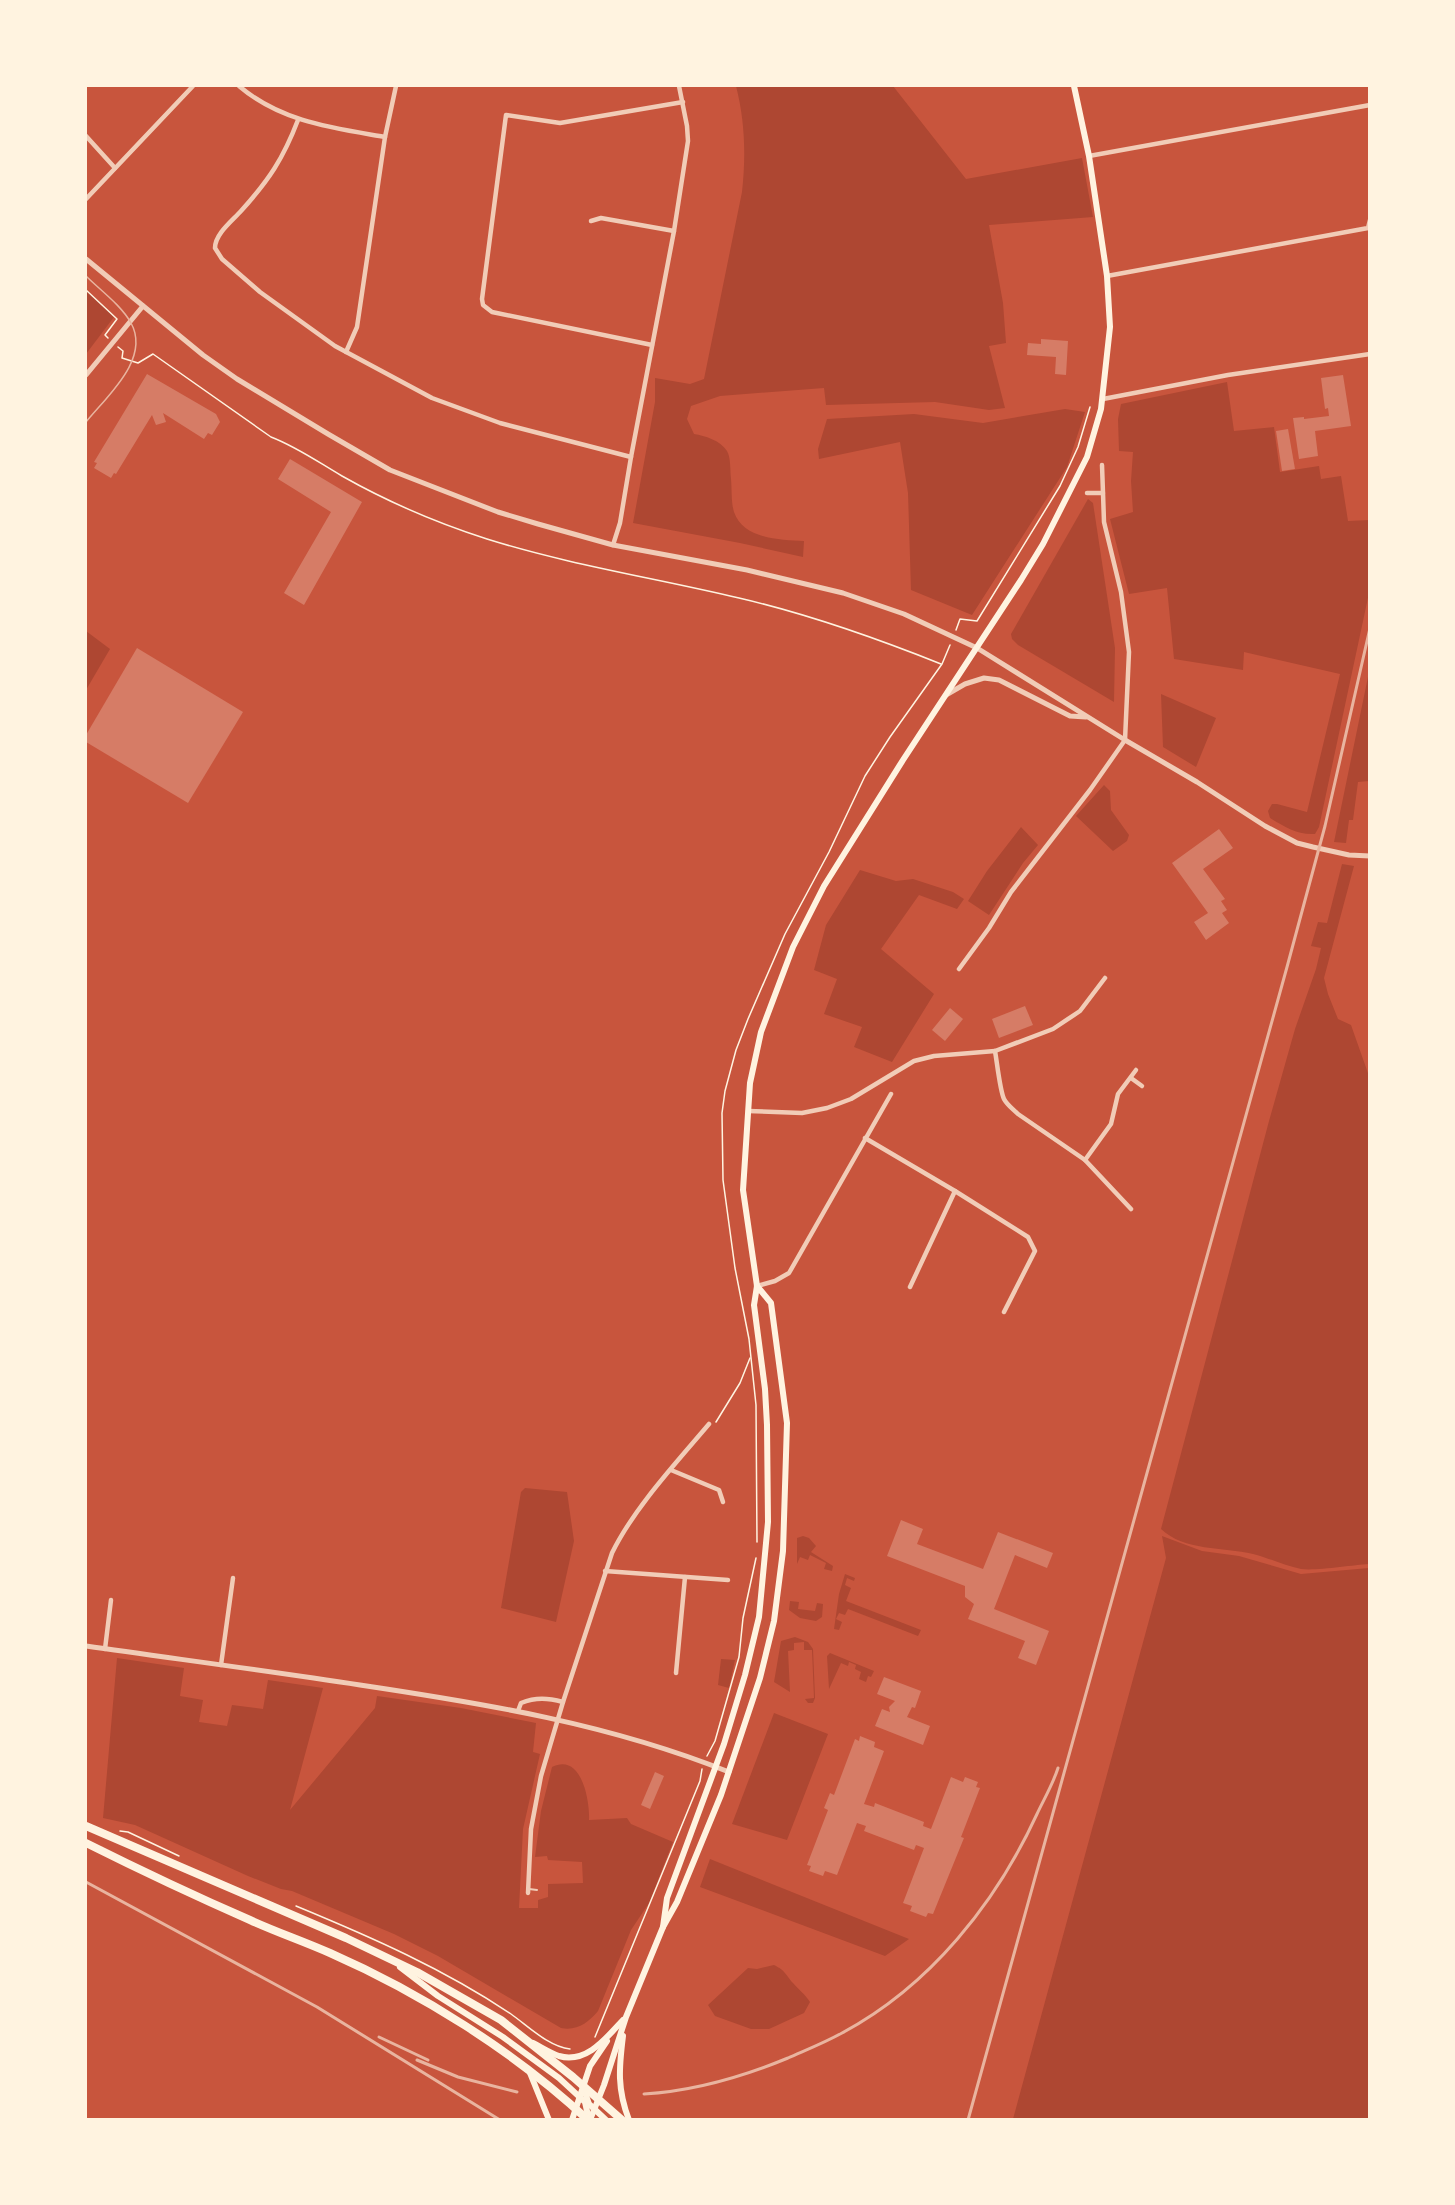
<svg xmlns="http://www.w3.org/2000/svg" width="1455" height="2205" font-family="Karla,sans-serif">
	<rect width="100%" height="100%" fill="#c8553d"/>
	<g fill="#ae4732">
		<path d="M736,86h157l73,93 116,-21 11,59 -104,8 14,78 3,40 -17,3 16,62 -16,2 -54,-8 -109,3 -2,-17 -104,8 -29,10 -4,13 7,15c11,2 26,6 33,17 4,7 3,19 4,28 1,10 0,23 3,33 9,27 46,28 70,29l-1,16 -63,-14 -107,-20 22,-121v-24l35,6 14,-5 38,-187c4,-36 3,-71 -6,-106z"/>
		<polygon points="86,290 114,317 86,354"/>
		<path d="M1227,382l7,49 40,-4 6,45 39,-6 2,13 20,-3 7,45 21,-1v73l-50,234 -4,7c-18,1 -30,-7 -45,-16l-2,-7 4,-7h5l30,8 33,-138 -96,-22 -1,18 -69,-11 -7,-71 -38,6 -19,-75 23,-7 -2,-31 2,-29 -14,-1 -1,-32 3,-15z"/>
		<polygon points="1065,409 1085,412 1067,467 972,615 911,590 908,493 900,442 819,459 818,449 827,419 914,414 983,423"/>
		<polygon points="1088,499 1093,503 1115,648 1114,702 1018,645 1012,639 1011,634"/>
		<polygon points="86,631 110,649 86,690"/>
		<polygon points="1369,672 1369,781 1358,782 1353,820 1349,820 1346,843 1334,842"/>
		<polygon points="1161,694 1216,718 1196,767 1163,747"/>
		<polygon points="1104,785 1110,791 1111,810 1129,835 1127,841 1113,851 1076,816"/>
		<polygon points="1021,827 1038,845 1023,863 989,915 968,901 987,871"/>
		<path d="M1342,864l12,2 -30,112 4,16 10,25 13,6 18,51v488c-17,1 -53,7 -68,5 -16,-3 -32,-11 -48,-15 -30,-7 -69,-3 -92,-25l108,-408 26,-92 21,-60 5,-21 -10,-2 7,-24 9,1z"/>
		<polygon points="860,870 896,881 913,879 953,892 964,899 957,909 919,895 881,949 934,994 892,1062 854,1047 862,1027 824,1014 837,979 814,970 826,925"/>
		<polygon points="525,1488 567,1492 574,1541 556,1622 501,1608 521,1492"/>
		<polygon points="803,1536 809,1538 816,1546 811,1552 833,1566 832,1571 824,1569 826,1563 810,1555 808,1560 800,1557 797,1564 797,1538"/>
		<polygon points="1162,1536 1202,1551 1239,1556 1301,1574 1369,1568 1369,2119 1013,2119 1166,1558"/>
		<polygon points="845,1574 855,1578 854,1581 847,1578 845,1585 851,1588 846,1601 921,1630 918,1636 848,1609 845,1615 839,1613 836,1619 842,1622 839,1630 834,1629 839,1594"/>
		<polygon points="790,1601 799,1602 798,1609 815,1611 817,1603 823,1604 822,1617 816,1621 800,1618 789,1610"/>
		<polygon points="795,1637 808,1642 813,1649 815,1698 813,1703 808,1703 805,1699 814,1698 812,1650 804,1650 804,1642 794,1643 794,1650 788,1651 790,1692 774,1682 781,1641"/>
		<polygon points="830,1653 874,1671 871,1677 868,1676 866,1682 859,1679 861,1672 855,1669 856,1665 849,1662 848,1666 841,1663 829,1689 827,1656"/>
		<path d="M117,1658l67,10 -4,28 23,4 -4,22 28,4 5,-21 31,4 5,-29 55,8 -33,122 85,-102 2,-12 84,12 75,15 -3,29 7,2 -17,75 -4,79h19v-8l10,-3v-13l35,-1 -1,-21 -34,-2 -1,-4 -12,1 6,-46 11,-44c30,-15 38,35 37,53l38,-2 4,6 42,18 -24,61 -18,27 -33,81c-10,12 -21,20 -37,17l-123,-72 -44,-22 -102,-43 -11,-2 -33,-13 -113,-51 -32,-7z"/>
		<polygon points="721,1659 735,1660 729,1688 718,1685"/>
		<polygon points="774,1713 828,1734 787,1840 732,1824"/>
		<polygon points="710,1859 909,1939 885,1956 700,1887"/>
		<path d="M774,1965c12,6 11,9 19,18 6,7 12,11 17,19l-6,11 -35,16h-18l-36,-13 -7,-11 40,-37 9,1z"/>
	</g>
	<g fill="#d67c66">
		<polygon points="1041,339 1068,341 1066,375 1055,374 1056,357 1027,355 1028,343 1041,344"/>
		<polygon points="147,374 216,414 220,422 212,435 208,433 204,439 163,413 166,422 156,425 152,415 116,474 114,473 111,478 94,468 97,463 94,462"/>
		<polygon points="1343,375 1351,426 1315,431 1318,456 1299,459 1293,418 1304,417 1304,419 1329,416 1328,408 1325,409 1321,378"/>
		<polygon points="1288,429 1295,469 1282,471 1276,431"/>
		<polygon points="290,459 362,502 304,605 284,593 331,512 278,479"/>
		<polygon points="137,648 243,712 188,803 86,742 86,735"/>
		<polygon points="1219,829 1233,848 1203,869 1225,899 1221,901 1227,910 1222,913 1229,923 1206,940 1194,922 1208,913 1172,863"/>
		<polygon points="1025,1006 1033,1025 999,1038 992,1019"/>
		<polygon points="950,1008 963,1019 945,1041 932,1030"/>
		<polygon points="901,1520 923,1529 917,1544 983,1569 998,1532 1053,1553 1047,1568 1015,1555 994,1609 1049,1631 1036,1665 1018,1658 1025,1641 968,1619 974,1604 965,1597 965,1586 887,1556"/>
		<polygon points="884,1677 921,1691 915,1708 912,1707 907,1717 930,1726 923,1745 875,1726 882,1709 890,1712 889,1707 895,1701 877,1694"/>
		<polygon points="860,1736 875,1742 874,1747 884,1751 864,1804 874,1807 875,1803 924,1822 923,1826 931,1829 951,1777 963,1782 965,1777 978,1782 976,1787 980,1788 961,1837 964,1838 933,1914 928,1913 926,1917 910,1911 912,1906 903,1903 924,1848 916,1845 914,1850 864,1831 866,1826 857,1823 837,1875 825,1871 823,1876 809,1871 811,1866 807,1865 828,1810 824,1808 830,1793 834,1795 855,1739 859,1741"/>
		<polygon points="655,1772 664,1776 650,1809 641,1805"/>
	</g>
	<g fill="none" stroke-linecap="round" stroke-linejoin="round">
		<g stroke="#fff3e0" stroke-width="1.5">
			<polyline points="86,290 117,319 105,335 108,338"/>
			<path d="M118,347l5,4 -1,7 16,5 15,-9 118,83c26,10 47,25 71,39 46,26 95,47 145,63 83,26 168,39 252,59 69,16 137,40 202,66"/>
			<polyline points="956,630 960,619 977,621 1060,486 1078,447 1090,407"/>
			<polyline points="716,1422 740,1383 750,1358"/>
			<polyline points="757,1542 756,1405 749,1339 735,1268 723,1180 722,1113 725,1091 736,1050 748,1019 785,934 829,852 865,776 890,737 942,664 950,645"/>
			<polyline points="707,1756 715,1741 739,1657 743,1618 756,1558"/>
			<polyline points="120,1831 128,1832 179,1856"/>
			<path d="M296,1906c75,31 148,63 215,108 17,12 38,33 59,35"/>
			<polyline points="595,2037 700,1781 702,1769"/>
		</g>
		<polyline stroke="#f1ccb7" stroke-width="2" points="529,1889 537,1890"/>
		<g stroke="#f1ccb7" stroke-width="4.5">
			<path d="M239,86c42,36 94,42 146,51"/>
			<path d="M298,120c-15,39 -29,60 -57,91 -9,10 -26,23 -26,37l7,11 38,33 75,54 97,52 68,25 131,34"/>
			<polyline points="86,136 115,168"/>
			<polyline points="1089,156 1370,105"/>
			<polyline points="86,199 193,86"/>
			<polyline points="591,221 601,218 674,231"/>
			<polyline points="1107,276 1368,228 1370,220"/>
			<polyline points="652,345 492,312 483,305 482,299 506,115 560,123 683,102"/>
			<polyline points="346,352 357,327 385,137 396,86"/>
			<polyline points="1103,399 1228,375 1370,354"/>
			<polyline points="1087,493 1103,493 1102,465"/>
			<polyline points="613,545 620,523 631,457 674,231 688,141 687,126 679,86"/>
			<polyline points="959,969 989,928 1011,892 1090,790 1125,740 1129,652 1121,592 1104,522 1103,493"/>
			<path d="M995,1051c2,11 5,40 9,48 3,6 9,10 14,15l67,46 46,49"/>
			<polyline points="1131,1078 1142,1086"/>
			<polyline points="748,1111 802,1113 827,1108 851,1099 914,1061 934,1056 995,1051 1053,1029 1080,1011 1105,978"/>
			<polyline points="865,1138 955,1191 1028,1237 1035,1251 1004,1312"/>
			<polyline points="1085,1160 1111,1124 1118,1094 1136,1070"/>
			<polyline points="757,1286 775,1281 789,1273 891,1094"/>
			<polyline points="910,1287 955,1191"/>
			<polyline points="671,1470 719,1490 723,1502"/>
			<polyline points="605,1571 728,1580"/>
			<polyline points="105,1649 111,1600"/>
			<polyline points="221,1665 233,1578"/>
			<polyline points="676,1673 685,1577"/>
			<path d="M518,1711l3,-8c15,-6 27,-5 42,-1"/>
			<path d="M528,1893l3,-64 10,-53 22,-74 49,-149c22,-45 64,-90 97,-129"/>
		</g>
		<g stroke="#f1ccb7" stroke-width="5">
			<polyline points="86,259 203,355 237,379 328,434 390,470 498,512 538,524 613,545 747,570 843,593 904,614 977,648 1125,740 1197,782 1265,826 1297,843 1313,847 1349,855 1370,856"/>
			<polyline points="86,375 143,306"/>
			<polyline points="946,695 965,684 984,678 999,680 1070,716 1086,717"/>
			<path d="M86,1646c91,13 182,25 274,39 127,19 249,39 369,87"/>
		</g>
		<g stroke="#fff3e0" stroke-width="6">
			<polyline points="663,1927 667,1898 724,1744 745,1675 759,1617 768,1522 767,1425 765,1389 754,1305 757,1286 743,1190 750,1083 761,1032 793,947 824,886 903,760 1021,580 1043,544 1087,457 1101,409 1110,327 1107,276 1089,156 1074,86"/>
			<polyline points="400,1967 438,1996 503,2037 559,2078 585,2102 589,2120"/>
			<path d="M623,2036c-4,32 -6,53 6,84"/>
			<path d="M533,2043c8,4 17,10 26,13 28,8 48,-19 64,-36"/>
			<polyline points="530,2073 549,2120"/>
			<polyline points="583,2087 589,2104 606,2120"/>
			<polyline points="572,2120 590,2066 607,2041"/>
			<polyline points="590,2120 604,2085 626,2017 663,1927 677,1902 721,1795 760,1678 774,1621 783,1551 787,1423 771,1303 757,1286"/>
		</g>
		<g stroke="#fff3e0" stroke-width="8">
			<polyline points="86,1826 346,1938 417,1972 501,2020 573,2077 622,2120"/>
			<path d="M86,1843c54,27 109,53 164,77 26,12 53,21 80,33 91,40 185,99 258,167"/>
		</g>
		<path stroke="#e9b49f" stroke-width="1.5" d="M86,276c14,14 35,29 45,47 20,36 -25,74 -45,99"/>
		<g stroke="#e9b49f" stroke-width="3">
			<polyline points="86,1882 317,2007 500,2120"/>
			<polyline points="379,2037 428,2060"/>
			<polyline points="417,2060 458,2077 517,2092"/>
			<path d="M644,2094c50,-3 98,-17 144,-36 18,-8 36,-15 54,-25 88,-47 154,-130 195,-219 7,-15 16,-30 21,-46"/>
			<polyline points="968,2120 1287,967 1325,826 1370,628"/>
		</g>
	</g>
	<rect width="1455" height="2205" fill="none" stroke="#fff3e0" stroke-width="174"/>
</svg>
